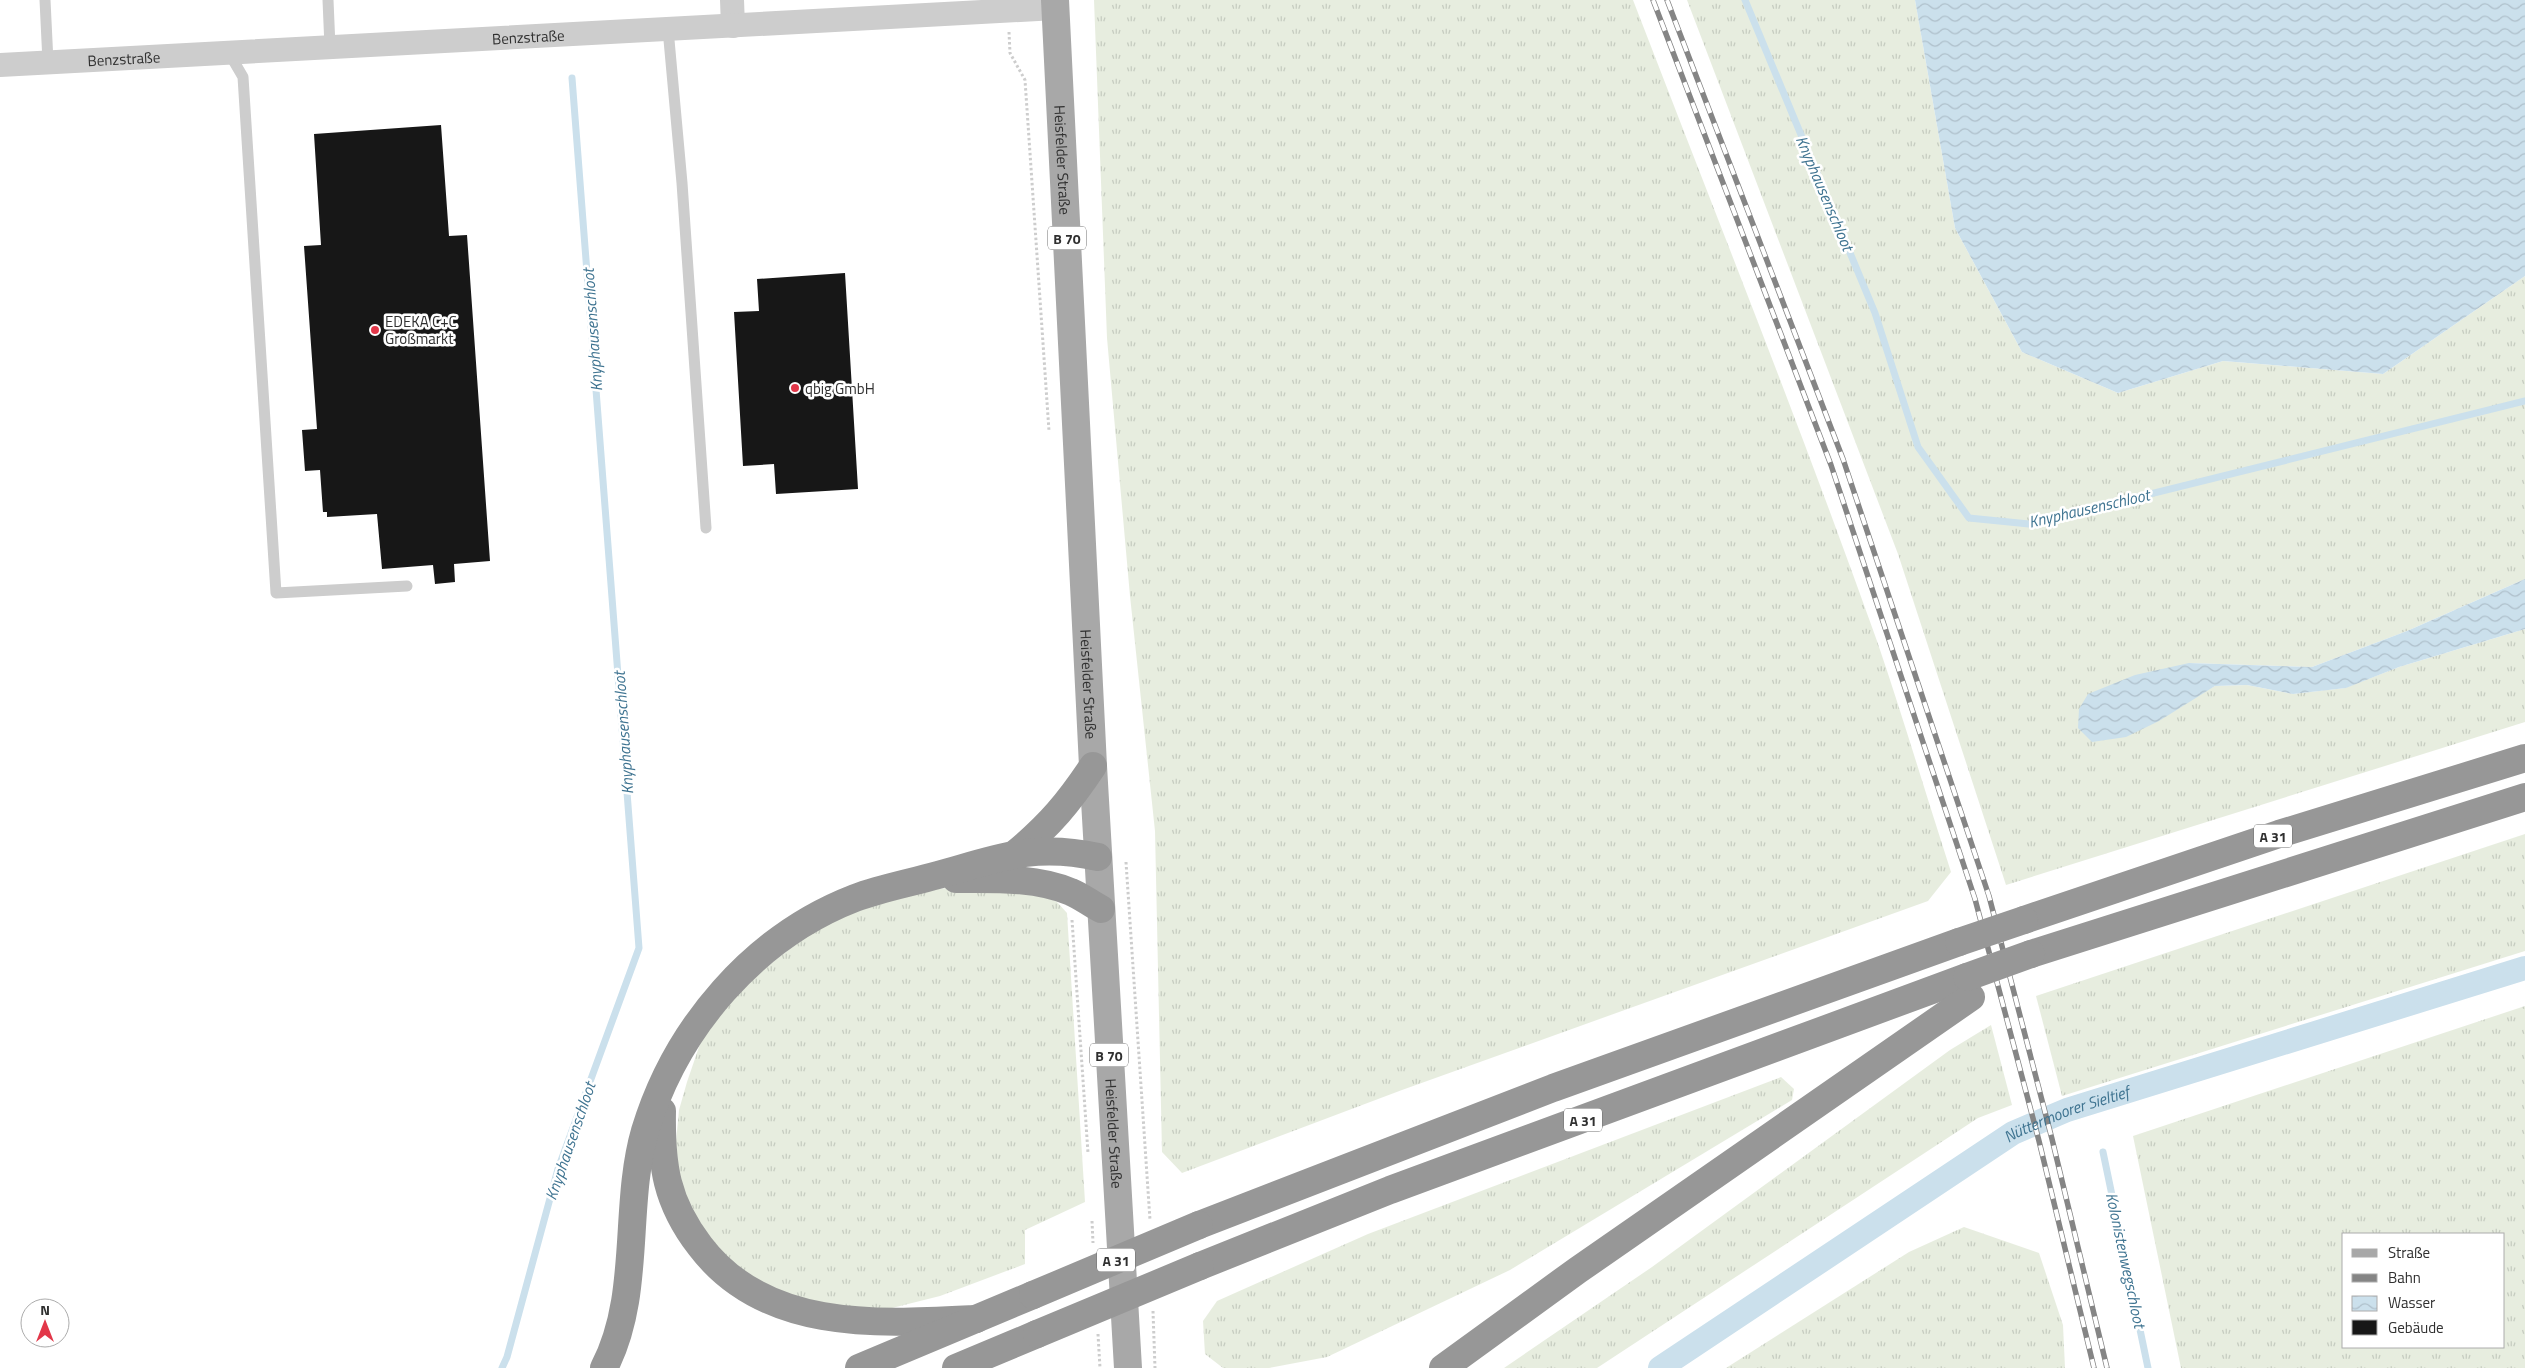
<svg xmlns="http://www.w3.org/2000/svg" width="2525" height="1368" font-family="'Titillium Web',sans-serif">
	<defs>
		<pattern id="grass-tufts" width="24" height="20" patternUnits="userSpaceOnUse" patternTransform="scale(1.25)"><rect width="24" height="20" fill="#e7eddf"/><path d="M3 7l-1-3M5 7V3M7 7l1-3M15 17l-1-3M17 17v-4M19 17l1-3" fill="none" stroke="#c6ccc0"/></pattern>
		<pattern id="water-waves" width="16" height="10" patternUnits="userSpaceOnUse" patternTransform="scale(1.25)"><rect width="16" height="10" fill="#cbe0ec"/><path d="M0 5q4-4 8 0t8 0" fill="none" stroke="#afc0cb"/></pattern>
	</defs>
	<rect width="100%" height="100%" fill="#fff"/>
	<g fill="url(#grass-tufts)" fill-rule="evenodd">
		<path d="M1094,0h539c82,213 167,425 244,641 26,76 49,154 74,231l-23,29 -526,189 -220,83 -20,-21 -7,-321 -25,-235 -23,-258z"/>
		<polygon points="1687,0 1915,0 1955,228 2022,352 2118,393 2223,361 2383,374 2525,276 2525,579 2407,631 2312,667 2189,663 2193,698 2215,686 2247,685 2293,694 2345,688 2399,667 2525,629 2525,722 2006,885 1898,554"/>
		<polygon points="2525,834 2525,951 2062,1096 2036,996"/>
		<polygon points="953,887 1036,891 1057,902 1067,913 1085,1202 1025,1230 1025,1264 940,1296 888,1309 848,1310 779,1297 723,1257 690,1208 679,1175 676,1142 679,1110 687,1082 701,1041 734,993 817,927 875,904 931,890"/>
		<path d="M2525,1006v362h-344l-48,-232zM2344,1234h160v113h-160z"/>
		<polygon points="1991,1025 2012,1105 1978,1118 1597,1368 1504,1368 1652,1267 1950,1050"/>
		<polygon points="1781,1077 1794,1089 1792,1100 1510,1270 1327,1357 1269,1368 1223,1368 1205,1354 1203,1321 1217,1301 1368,1234"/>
		<polygon points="1964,1227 2039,1253 2063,1325 2065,1368 1726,1368 1909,1252"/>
	</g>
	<g fill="url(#water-waves)">
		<polygon points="1915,0 2525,0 2525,276 2383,374 2223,361 2118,393 2022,352 1955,228"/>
		<polygon points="2525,579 2525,629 2399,667 2346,688 2293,694 2247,685 2215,686 2159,721 2126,737 2092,742 2078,728 2079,709 2088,694 2135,675 2189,663 2312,667 2407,631"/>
	</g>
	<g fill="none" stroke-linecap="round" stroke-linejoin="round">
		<g stroke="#cbe0ec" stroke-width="7">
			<polyline points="1745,0 1875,313 1918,447 1969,518 2029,524 2525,401"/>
			<polyline points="2103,1152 2148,1368"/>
			<polyline points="502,1368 507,1357 558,1169 639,948 572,78"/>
		</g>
		<path stroke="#cbe0ec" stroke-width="24" id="s1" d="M1660,1368l353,-235 54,-23 458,-142"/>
	</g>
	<g fill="#171717">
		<polygon points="441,125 449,236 467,235 490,561 454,564 455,582 435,584 433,565 382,569 377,514 327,517 327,512 323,512 320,470 305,471 302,430 317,429 304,246 321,245 314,134"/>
		<polygon points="845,273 858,489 776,494 774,464 743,466 734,312 759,311 757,279"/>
	</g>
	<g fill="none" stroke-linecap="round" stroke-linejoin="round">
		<g stroke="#cdcdcd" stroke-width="3" stroke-dasharray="2.5 2.5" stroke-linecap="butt">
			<polyline points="1009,32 1010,53 1025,80 1049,431"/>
			<polyline points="1126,862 1150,1220"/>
			<polyline points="1072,920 1088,1153"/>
			<polyline points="1092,1221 1093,1243"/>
			<polyline points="1153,1311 1155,1368"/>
			<polyline points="1098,1334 1100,1368"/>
		</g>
		<g stroke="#cdcdcd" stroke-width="11">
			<polyline points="45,0 48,62"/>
			<polyline points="328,0 330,47"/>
			<polyline points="668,29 682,183 706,528"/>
			<polyline points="229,53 243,77 276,593 407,586"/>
		</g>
		<g stroke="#cdcdcd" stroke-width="24">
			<polyline points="732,0 733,26"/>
			<path id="s2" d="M0,65l1056,-57"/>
		</g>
		<path stroke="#a8a8a8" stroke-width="28" id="s3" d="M1055,0l38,766 35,602"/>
		<g stroke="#979797" stroke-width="28">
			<path d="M1016,853c34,-28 53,-51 77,-87"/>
			<path d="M956,879c37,0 80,-2 115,13 10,4 20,12 30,17"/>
			<polyline points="2024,920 2279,834 2525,758"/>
			<polyline points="2031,954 2525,797"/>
			<path d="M662,1111c-1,54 4,91 38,135 65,86 179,78 276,73"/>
			<polyline points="1199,1225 1553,1088 1959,942"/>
			<polyline points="1200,1266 1390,1190 1967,977"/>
			<path d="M604,1368c38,-73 19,-161 41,-237 31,-103 109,-194 210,-233 27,-10 55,-15 83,-23 61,-17 95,-32 160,-18"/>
			<polyline points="859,1368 1033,1295"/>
			<polyline points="956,1368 1037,1334"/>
			<polyline points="1443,1368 1578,1270 1971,997"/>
		</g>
		<g stroke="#858585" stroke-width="5.5">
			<g id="rail">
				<polyline points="1653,0 1831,465 1975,899 2039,1141 2094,1368"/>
				<polyline points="1667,0 1843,459 1989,896 2052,1139 2107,1368"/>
			</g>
		</g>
		<use href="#rail" stroke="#fff" stroke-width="4" stroke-dasharray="11" stroke-linecap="butt"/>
		<g stroke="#979797" stroke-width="28">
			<polyline points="1959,942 2024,920"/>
			<polyline points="1967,977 2031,954"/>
			<polyline points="1033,1295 1199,1225"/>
			<polyline points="1037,1334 1200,1266"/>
		</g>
	</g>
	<g fill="#e23749" stroke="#fff" stroke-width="2">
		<circle cx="375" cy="330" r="5"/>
		<circle cx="795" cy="388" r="5"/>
	</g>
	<g text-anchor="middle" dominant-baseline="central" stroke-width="5" stroke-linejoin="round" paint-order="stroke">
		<g fill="#fff" stroke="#6e6e6e" stroke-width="1">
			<rect x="1048" y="226.5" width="38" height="23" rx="4"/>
			<rect x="2254" y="824.5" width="38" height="23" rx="4"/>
			<rect x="1090" y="1043.5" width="38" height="23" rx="4"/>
			<rect x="1564" y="1108.5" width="38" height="23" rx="4"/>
			<rect x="1097" y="1248.5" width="38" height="23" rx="4"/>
		</g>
		<g font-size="14" font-weight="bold" fill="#303030">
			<text x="1067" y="238">B 70</text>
			<text x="2273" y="836">A 31</text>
			<text x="1109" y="1055">B 70</text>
			<text x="1583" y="1120">A 31</text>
			<text x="1116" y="1260">A 31</text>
		</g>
		<g font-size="15" fill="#303030" stroke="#fff">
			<text stroke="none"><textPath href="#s2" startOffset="529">Benzstraße</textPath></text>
			<text stroke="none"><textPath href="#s2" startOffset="124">Benzstraße</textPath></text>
			<text stroke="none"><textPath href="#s3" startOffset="160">Heisfelder Straße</textPath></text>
			<text stroke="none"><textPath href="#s3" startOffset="685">Heisfelder Straße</textPath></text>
			<text stroke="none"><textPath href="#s3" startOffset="1135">Heisfelder Straße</textPath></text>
		</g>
		<g font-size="15" fill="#303030" stroke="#fff" text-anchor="start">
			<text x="385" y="321">EDEKA C+C<tspan x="385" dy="17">Großmarkt</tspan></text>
			<text x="805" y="388">qbig GmbH</text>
		</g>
		<g font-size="16" font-style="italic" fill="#3f7491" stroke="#fff">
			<text transform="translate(1825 193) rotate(67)">Knyphausenschloot</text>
			<text transform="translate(592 330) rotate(-94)">Knyphausenschloot</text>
			<text transform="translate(2089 508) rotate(-13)">Knyphausenschloot</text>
			<text transform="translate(623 733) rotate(-94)">Knyphausenschloot</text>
			<text stroke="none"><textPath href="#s1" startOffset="481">Nüttermoorer Sieltief</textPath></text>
			<text transform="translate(570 1141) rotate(-71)">Knyphausenschloot</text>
			<text transform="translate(2126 1260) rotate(78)">Kolonistenwegschloot</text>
		</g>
	</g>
	<rect x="2342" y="1233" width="162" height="115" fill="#ffffff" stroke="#acacac"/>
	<rect x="2352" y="1249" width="25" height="8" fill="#a8a8a8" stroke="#acacac"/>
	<text x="2388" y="1258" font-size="15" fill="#303030">Straße</text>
	<rect x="2352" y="1274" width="25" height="8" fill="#858585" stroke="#acacac"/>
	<text x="2388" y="1283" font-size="15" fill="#303030">Bahn</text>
	<rect x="2352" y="1296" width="25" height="15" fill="url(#water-waves)" stroke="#acacac"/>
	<text x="2388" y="1308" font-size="15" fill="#303030">Wasser</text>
	<rect x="2352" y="1320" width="25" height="15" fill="#171717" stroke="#acacac"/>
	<text x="2388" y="1333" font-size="15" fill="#303030">Gebäude</text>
	<g transform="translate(45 1323)"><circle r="24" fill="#ffffff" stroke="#acacac"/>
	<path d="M0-4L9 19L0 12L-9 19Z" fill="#e23749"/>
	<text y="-8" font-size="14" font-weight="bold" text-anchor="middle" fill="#303030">N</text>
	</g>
</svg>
